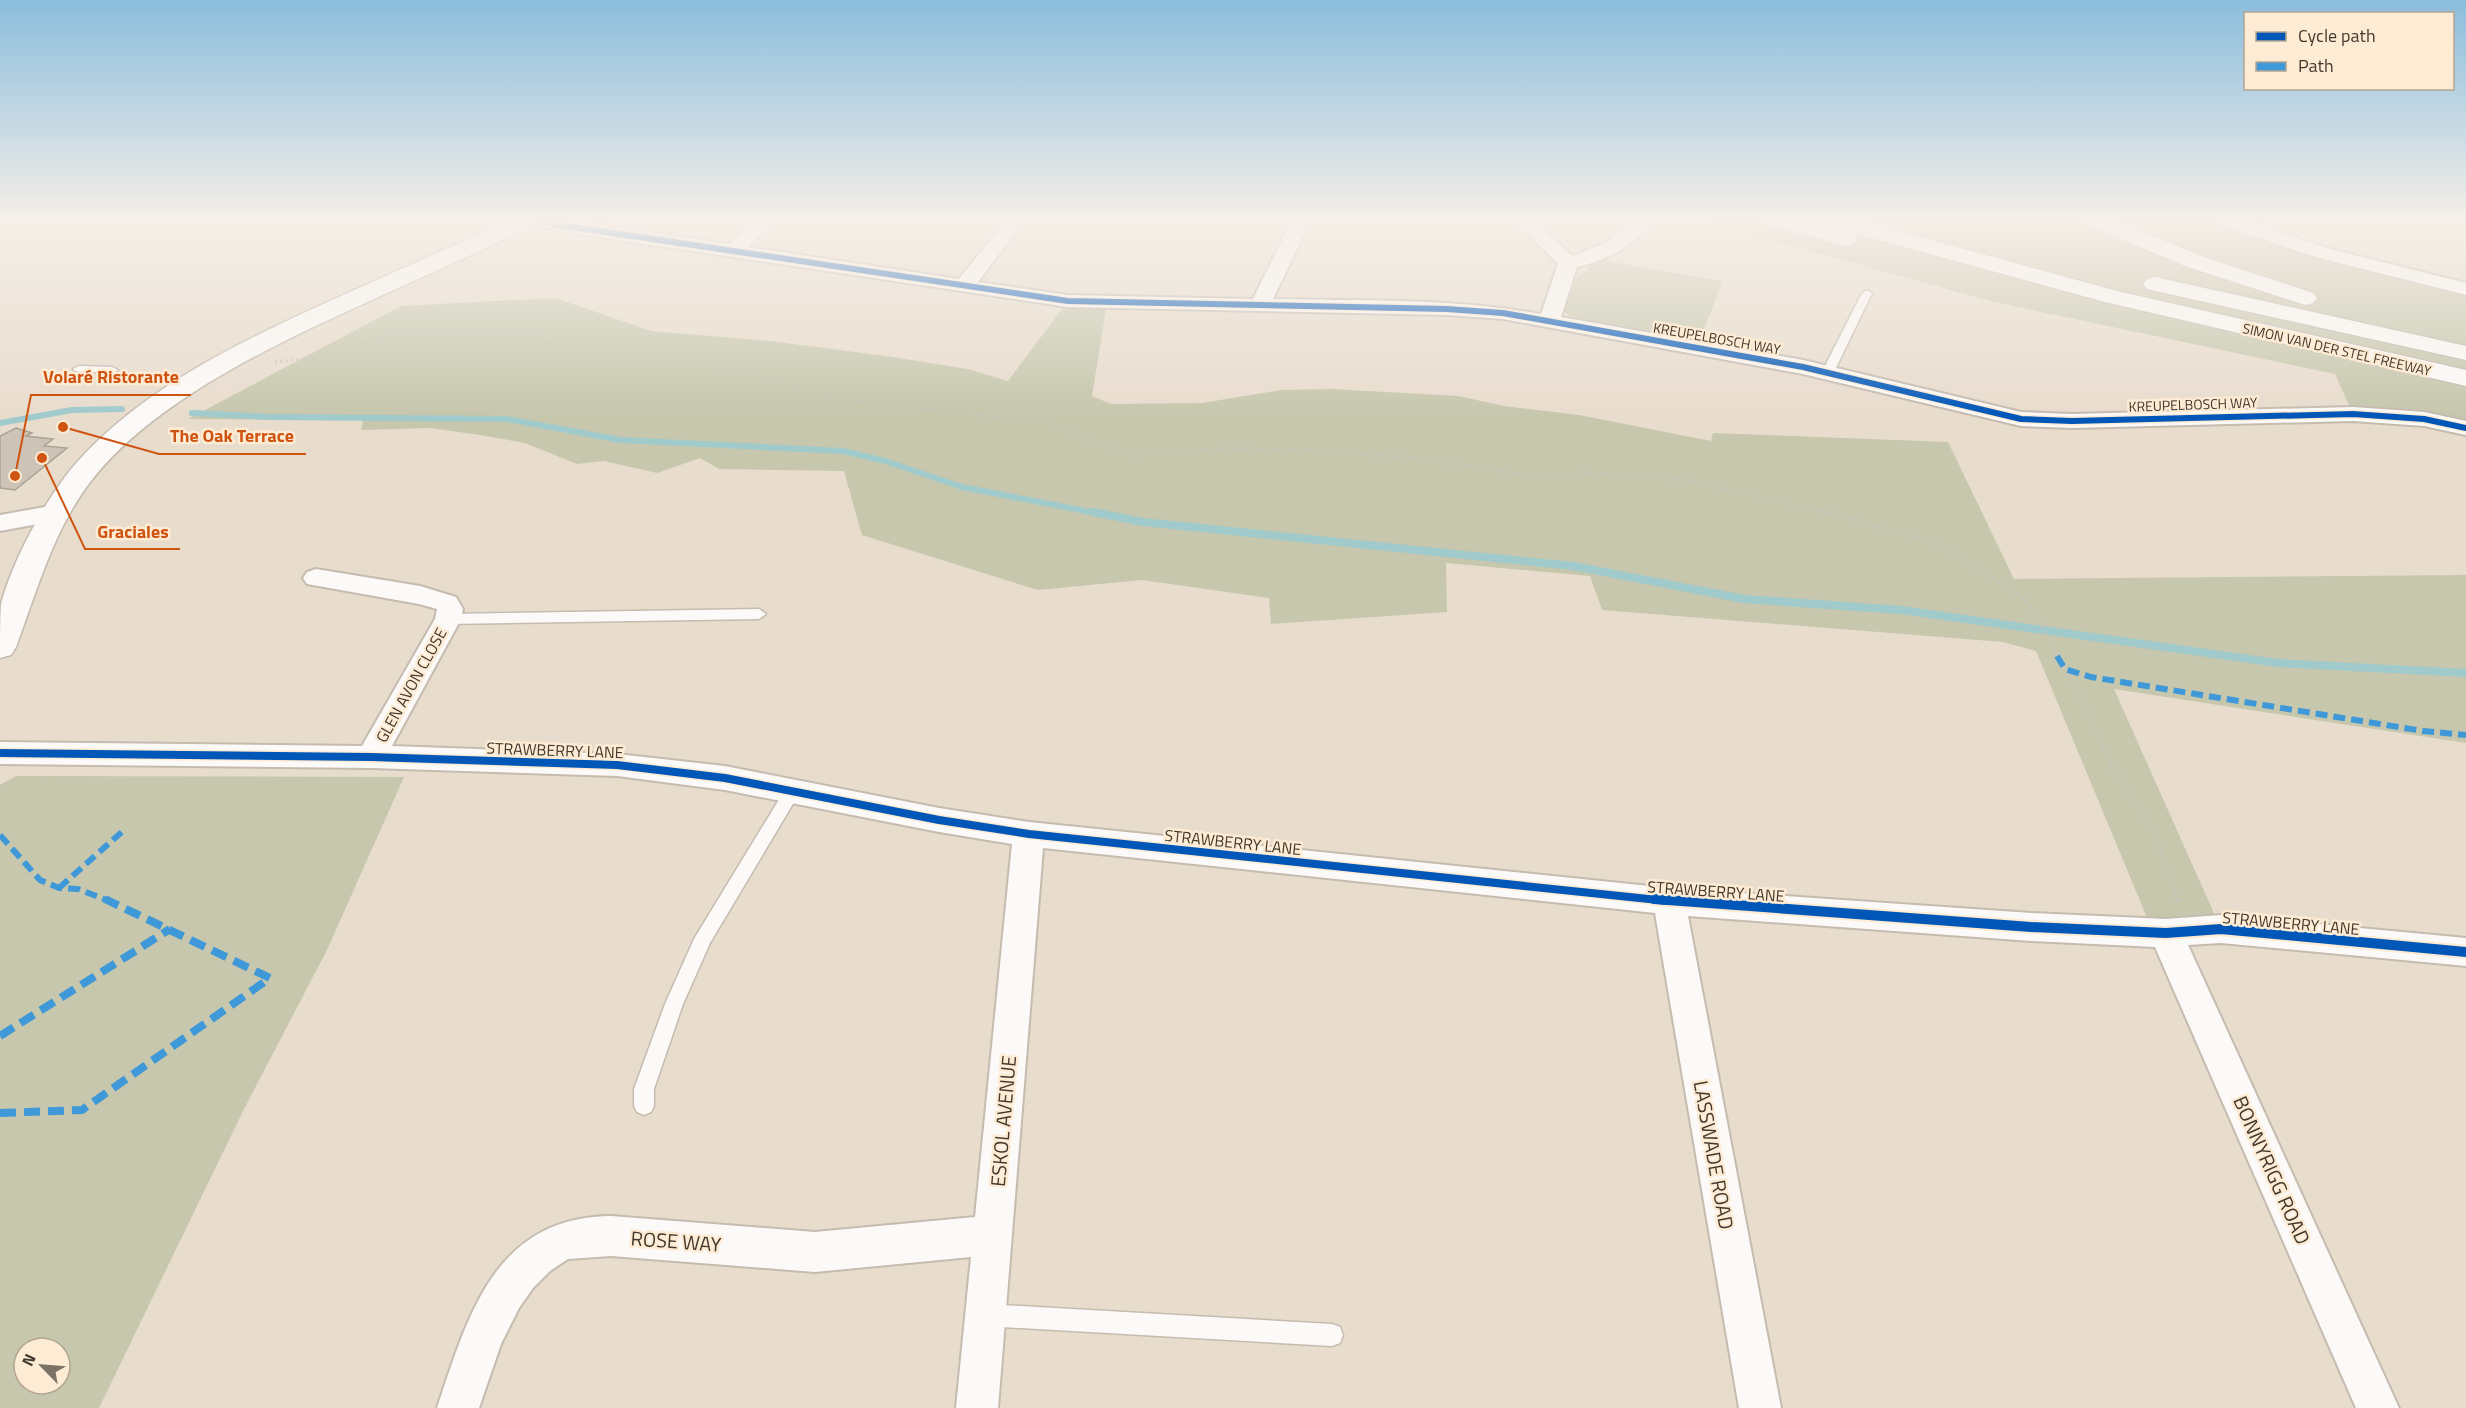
<svg xmlns="http://www.w3.org/2000/svg" width="2466" height="1408" font-family="'Titillium Web',sans-serif">
	<rect width="100%" height="100%" fill="#e8dccd"/>
	<g fill="#c6c7ad" fill-rule="evenodd">
		<polygon points="1692,218 2219,218 2466,289 2466,428 2353,414 2335,374 1990,301"/>
		<polygon points="1601,258 1606,261 1723,281 1698,344 1576,321 1564,311 1577,276 1587,271 1590,263"/>
		<polygon points="555,298 652,331 770,341 886,356 968,369 1008,381 1068,301 1107,303 1092,396 1111,404 1202,403 1281,390 1331,389 1458,396 1504,406 1579,415 1711,441 1713,433 1948,442 2014,579 2466,575 2466,743 2114,689 2221,929 2153,932 2036,651 2003,642 1602,610 1590,576 1446,563 1447,612 1271,624 1269,598 1142,580 1038,590 862,535 844,471 719,469 700,458 657,473 604,461 577,464 525,443 480,435 430,428 361,430 363,420 188,419 401,306"/>
		<path d="M16,776l388,1 -77,173 -83,159 -145,299h-99v-623zM24,1348h36v36h-36z"/>
	</g>
	<g fill="none" stroke-linecap="round" stroke-linejoin="round">
		<g stroke="#a1cacc" stroke-width="6">
			<polyline points="192,413 269,417 507,419 620,440 843,451 885,461 962,487 1101,514"/>
			<polyline points="0,423 72,410 122,409"/>
		</g>
		<polyline stroke="#a1cacc" stroke-width="8" points="1093,512 1143,522 1573,566 1744,599 1901,610 2278,663 2466,673"/>
	</g>
	<polygon fill="#cdc4b7" stroke="#aba296" stroke-width="1.5" points="16,428 32,433 26,436 53,439 44,446 67,448 15,490 0,488 0,436"/>
	<g fill="none" stroke-linecap="round" stroke-linejoin="round">
		<g stroke="#c5bbaf" stroke-width="3">
			<g id="lane">
				<polygon points="1867,290 1872,293 1834,372 1832,374 1824,374 1822,372 1862,293"/>
				<polygon points="79,366 112,367 118,370 112,373 75,371 73,369"/>
				<polygon points="759,609 766,614 759,619 448,624 441,619 448,614"/>
				<polygon points="792,786 798,788 800,792 710,943 683,1004 654,1089 654,1106 651,1112 644,1115 637,1112 634,1106 634,1089 665,1004 694,939 786,788"/>
				<polygon points="985,1304 1332,1324 1340,1327 1343,1335 1340,1343 1332,1346 985,1326 977,1323 974,1315 977,1307"/>
			</g>
		</g>
		<g stroke="#c5bbaf" stroke-width="4">
			<g id="street">
				<path d="M524,218h31l174,26 28,-26h20l-29,29 211,32 49,-61h19l-49,64 90,13 185,4 40,-81h19l-39,81c89,2 180,-1 268,15l17,-50 -46,-46h20l40,38 33,-13 31,-25h21c-18,25 -51,43 -80,49l-16,50 242,43 218,52 51,2 281,-7 71,5 42,9v14l-42,-9 -71,-5 -281,7 -51,-2 -218,-52 -300,-55 -56,-4 -379,-8 -509,-76 -33,-9z"/>
				<polygon points="2210,218 2238,218 2330,249 2466,283 2466,295 2316,257 2212,222"/>
				<polygon points="56,505 65,507 68,513 65,519 0,531 0,515"/>
				<path d="M316,569l104,17 36,11 7,12 -2,10 -69,127 225,8 108,12 214,42 90,14 640,66 362,25 135,6 55,-4 245,23v28l-245,-23 -33,2 211,463h-43l-201,-461 -124,-6 -343,-25 93,492h-42l-84,-495 -612,-65 -45,560h-42l15,-151 -156,15 -204,-16 -43,3 -18,12 -17,17 -14,20 -18,36 -22,64h-42c31,-93 58,-191 174,-192l204,16 160,-15 37,-373 -73,-12 -214,-42 -108,-14 -246,-8 -371,-4v-22l362,4 73,-127 2,-10 -18,-5 -112,-20 -4,-6 4,-6z"/>
			</g>
		</g>
		<g stroke="#c5bbaf" stroke-width="3">
			<path id="secondary" d="M515,218h29l-3,5c-53,24 -105,48 -158,72 -97,44 -230,103 -295,190 -35,47 -52,108 -72,162l-5,8 -11,3c0,-16 0,-38 1,-54 12,-45 46,-108 77,-143 70,-77 170,-123 263,-165 58,-26 116,-52 174,-78z"/>
		</g>
		<g stroke="#c5bbaf" stroke-width="3">
			<g id="highway">
				<polygon points="1758,218 1795,218 1854,234 1857,239 1854,244 1846,246 1761,223"/>
				<polygon points="1814,218 1851,218 2117,291 2466,370 2466,386 2105,302 1817,223"/>
				<polygon points="2080,218 2110,218 2201,256 2313,293 2317,298 2313,303 2305,305 2185,266 2083,223"/>
				<polygon points="2155,277 2466,346 2466,360 2147,289 2143,284 2147,279"/>
			</g>
		</g>
		<polyline stroke="#c7c2bd" stroke-width="3" stroke-dasharray="1.5 4" stroke-linecap="butt" points="275,362 302,359 396,335 535,335 561,349 606,359 698,362 842,400 1047,422 1095,443 1137,455 1221,449 1309,450 1425,459 1533,477 1587,473 1688,480 1831,514"/>
		<g stroke="#c7c2bd" stroke-width="4" stroke-dasharray="1.5 4.5" stroke-linecap="butt">
			<polyline points="1826,512 1940,545 2024,598 2040,621 2057,656"/>
			<polyline points="2065,669 2115,771 2156,834 2178,901"/>
		</g>
		<polyline stroke="#c7c2bd" stroke-width="5" stroke-dasharray="2 6" stroke-linecap="butt" points="2177,899 2179,905"/>
		<use href="#lane" fill="#fcfaf8" fill-rule="evenodd"/>
		<use href="#street" fill="#fcfaf8" fill-rule="evenodd"/>
		<use href="#secondary" fill="#fcfaf8" fill-rule="evenodd"/>
		<use href="#highway" fill="#fcfaf8" fill-rule="evenodd"/>
		<g stroke="#3f98d7" stroke-width="6" stroke-dasharray="12 6" stroke-linecap="butt">
			<polyline points="2057,656 2065,669 2091,677 2423,731 2466,735"/>
			<polyline points="0,835 40,880 59,888 78,889 109,901"/>
			<polyline points="59,888 123,831"/>
		</g>
		<g stroke="#3f98d7" stroke-width="8" stroke-dasharray="16 8" stroke-linecap="butt">
			<polyline points="0,1036 170,929"/>
			<polyline points="0,1113 82,1110 270,978 105,899"/>
		</g>
		<g stroke="#feebd4" stroke-width="9">
			<polyline id="cycleway-far2" points="533,218 559,225 1068,301 1447,309 1503,313 1803,367 2021,419 2072,421 2353,414 2424,419 2466,428"/>
		</g>
		<g stroke="#feebd4" stroke-width="11">
			<polyline id="cycleway-far1" points="0,753 371,757 617,765 725,778 939,820 1029,834 1668,901"/>
		</g>
		<g stroke="#feebd4" stroke-width="14">
			<polyline id="cycleway" points="1654,899 2031,927 2166,933 2221,929 2466,952"/>
		</g>
		<use href="#cycleway-far2" stroke="#0057b8" stroke-width="6"/>
		<use href="#cycleway-far1" stroke="#0057b8" stroke-width="8"/>
		<use href="#cycleway" stroke="#0057b8" stroke-width="10"/>
	</g>
	<linearGradient id="sky" x2="0" y2="1"><stop stop-color="#8bbddd"/><stop offset="0.53" stop-color="#f5efe8"/><stop offset="1" stop-color="#f5efe8" stop-opacity="0"/></linearGradient>
	<rect width="2466" height="415" fill="url(#sky)"/>
	<g text-anchor="middle" dominant-baseline="central" stroke-width="5" stroke-linejoin="round" paint-order="stroke">
		<g font-size="14" fill="#42392e" stroke="#feebd4">
			<text transform="translate(1717 338) rotate(10)">KREUPELBOSCH WAY</text>
			<text transform="translate(2337 349) rotate(13)">SIMON VAN DER STEL FREEWAY</text>
			<text transform="translate(2193 404) rotate(-2)">KREUPELBOSCH WAY</text>
		</g>
		<g font-size="16" fill="#42392e" stroke="#feebd4">
			<text transform="translate(411 685) rotate(-61)">GLEN AVON CLOSE</text>
			<text transform="translate(555 750) rotate(2)">STRAWBERRY LANE</text>
			<text transform="translate(1233 842) rotate(6)">STRAWBERRY LANE</text>
			<text transform="translate(1716 891) rotate(4)">STRAWBERRY LANE</text>
			<text transform="translate(2291 923) rotate(5)">STRAWBERRY LANE</text>
		</g>
		<g font-size="20" fill="#42392e" stroke="#feebd4">
			<text transform="translate(1003 1121) rotate(-85)">ESKOL AVENUE</text>
			<text transform="translate(1714 1155) rotate(80)">LASSWADE ROAD</text>
			<text transform="translate(2272 1170) rotate(66)">BONNYRIGG ROAD</text>
			<text transform="translate(676 1241) rotate(4)">ROSE WAY</text>
		</g>
	</g>
	<path fill="none" stroke="#cf5411" stroke-width="2" d="M15 476L31 395H191M63 427L159 454H306M42 458L85 549H180"/>
	<g fill="#cf5411" stroke="#feebd4" stroke-width="2">
		<circle cx="15" cy="476" r="6"/>
		<circle cx="63" cy="427" r="6"/>
		<circle cx="42" cy="458" r="6"/>
	</g>
	<g font-size="18" text-anchor="middle" font-weight="bold" fill="#cf5411" stroke="#feebd4" stroke-width="5" stroke-linejoin="round" paint-order="stroke">
		<text x="111" y="383">Volaré Ristorante</text>
		<text x="232" y="442">The Oak Terrace</text>
		<text x="133" y="538">Graciales</text>
	</g>
	<rect x="2244" y="12" width="210" height="78" fill="#feebd4" stroke="#b3a492" stroke-width="1.5"/>
	<rect x="2256" y="32" width="30" height="9" fill="#0057b8" stroke="#b3a492" stroke-width="1.5"/>
	<text x="2298" y="42" font-size="18" fill="#42392e">Cycle path</text>
	<rect x="2256" y="62" width="30" height="9" fill="#3f98d7" stroke="#b3a492" stroke-width="1.5"/>
	<text x="2298" y="72" font-size="18" fill="#42392e">Path</text>
	<g transform="translate(42 1366) rotate(295)"><circle r="28" fill="#feebd4" stroke="#b3a492" stroke-width="1.5"/>
	<path d="M0-4.5L10 22L0 15L-10 22Z" fill="#7c7266"/>
	<text y="-9" font-size="16" font-weight="bold" text-anchor="middle" fill="#42392e">N</text>
	</g>
</svg>
